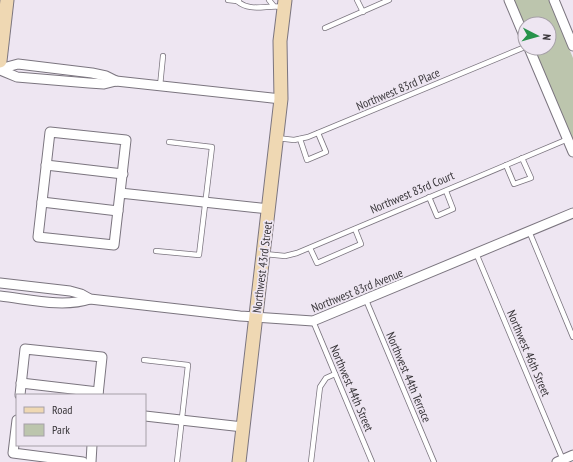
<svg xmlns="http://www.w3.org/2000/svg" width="573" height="462" font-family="'PT Sans Narrow',sans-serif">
	<rect width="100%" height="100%" fill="#eee6f2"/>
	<polygon fill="#bcc5ad" points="514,0 549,0 573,58 573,140 534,48 549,48 549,24 525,24 525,26"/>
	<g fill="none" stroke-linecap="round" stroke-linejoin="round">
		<g stroke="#7b757f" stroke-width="6">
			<g id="lane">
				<polyline points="228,0 237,1"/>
				<path d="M239,0l-2,1c14,12 31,3 46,6"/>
				<polyline points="269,0 273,5"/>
				<polyline points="357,0 363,12"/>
				<polyline points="325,28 389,0"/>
				<polyline points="160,86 163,56"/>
				<polyline points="277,138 294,140 308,137 525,47"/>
				<polyline points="300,139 307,160 326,152 318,133"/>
				<polyline points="506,165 514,184 531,178 522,158"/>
				<polyline points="429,197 437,216 453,209 446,191"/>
				<polyline points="529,231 573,337"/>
				<polyline points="310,248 317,263 361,244 355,229"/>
				<polyline points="156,251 199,255 212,147 169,142"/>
				<polyline points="476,253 563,460"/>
				<polyline points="265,254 285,256 297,253 568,139"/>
				<polyline points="366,300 434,462"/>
				<polyline points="313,321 372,462"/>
				<polyline points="144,360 188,365 177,462"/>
				<polyline points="311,462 320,387 326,378 335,374"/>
			</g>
		</g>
		<g stroke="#7b757f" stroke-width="11">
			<g id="street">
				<polyline points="509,0 525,38"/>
				<polyline points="554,0 573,46"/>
				<polyline points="529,48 573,152"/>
				<polyline points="0,69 18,64 92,73 106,76 116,81"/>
				<polyline points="0,70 17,77 89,83 104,84 116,81 281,99"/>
				<polyline points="46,165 123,174"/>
				<polyline points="120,193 126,140 50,132 38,237 114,245 120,193 269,209"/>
				<polyline points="42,202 118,211"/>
				<polyline points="0,283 70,291 81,294 90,299 240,316 313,321 573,213"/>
				<path d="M0,296c28,3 63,12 90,3"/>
				<polyline points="21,383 98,392"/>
				<polyline points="20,395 25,349 102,357 98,395"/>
				<polyline points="145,416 243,427"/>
				<polyline points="17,420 13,453 83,462"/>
				<polyline points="91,462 92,445"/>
				<polyline points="557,462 573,455"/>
			</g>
		</g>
		<g stroke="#7b757f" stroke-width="15">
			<g id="secondary">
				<polyline points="0,61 7,0"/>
				<polyline points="239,462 281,99 280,41 285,0"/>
			</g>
		</g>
		<use href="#lane" stroke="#fff" stroke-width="4.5"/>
		<use href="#street" stroke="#fff" stroke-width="9"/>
		<use href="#secondary" stroke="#efd8b3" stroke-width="13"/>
	</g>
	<g text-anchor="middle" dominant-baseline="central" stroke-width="3.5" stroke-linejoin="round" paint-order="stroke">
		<g font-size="12" fill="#39363a" stroke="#eee6f2">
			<text transform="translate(398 89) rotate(-23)">Northwest 83rd Place</text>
			<text transform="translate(412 192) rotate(-23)">Northwest 83rd Court</text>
			<text transform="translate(262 267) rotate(-83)">Northwest 43rd Street</text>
			<text transform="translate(357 290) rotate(-22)">Northwest 83rd Avenue</text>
			<text transform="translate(529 353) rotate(67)">Northwest 46th Street</text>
			<text transform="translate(409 377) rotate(67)">Northwest 44th Terrace</text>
			<text transform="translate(352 388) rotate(67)">Northwest 44th Street</text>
		</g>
	</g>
	<rect x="16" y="394" width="130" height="52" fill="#eee6f2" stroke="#a6a0a8"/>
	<rect x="24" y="407" width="20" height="6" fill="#efd8b3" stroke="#a6a0a8"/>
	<text x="52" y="414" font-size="12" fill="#39363a">Road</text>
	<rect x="24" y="424" width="20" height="12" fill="#bcc5ad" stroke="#a6a0a8"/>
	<text x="52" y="434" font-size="12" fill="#39363a">Park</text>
	<g transform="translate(537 36) rotate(96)"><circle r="19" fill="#eee6f2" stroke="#a6a0a8"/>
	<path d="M0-3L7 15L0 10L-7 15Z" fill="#27934b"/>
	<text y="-6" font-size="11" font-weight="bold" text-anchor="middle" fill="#39363a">N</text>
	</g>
</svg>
